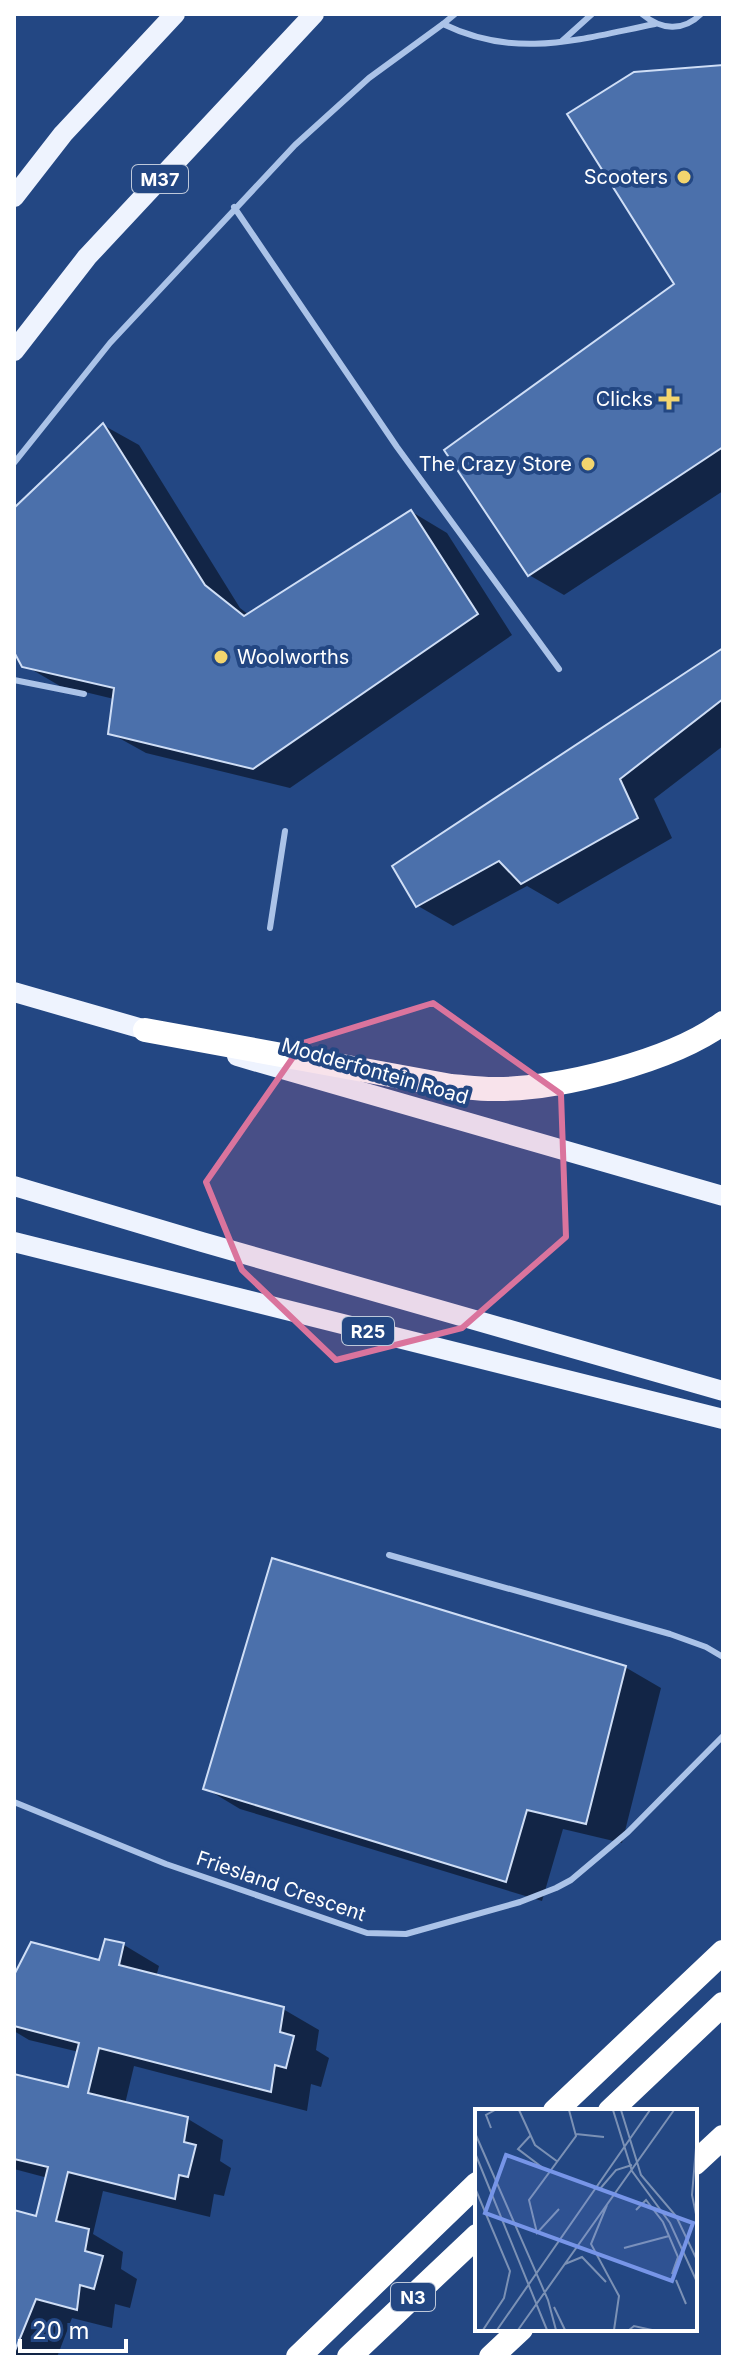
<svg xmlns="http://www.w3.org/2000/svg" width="737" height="2371" font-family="Inter,sans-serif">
	<rect width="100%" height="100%" fill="#234783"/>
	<g fill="#0007">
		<polygon points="723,67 723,491 564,595 529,575 677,285"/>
		<polygon points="103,425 139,445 240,608 249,615 412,512 447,533 512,635 290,788 146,753 110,733 114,699 60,686 24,665 14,648 14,511"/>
		<polygon points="723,651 723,746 654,799 672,838 558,904 527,886 453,926 418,906"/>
		<polygon points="625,1667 661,1688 622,1843 563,1829 542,1901 240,1809 205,1788"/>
		<polygon points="106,1941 124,1945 159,1966 156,1977 283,2009 319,2030 316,2050 329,2058 321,2087 311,2084 307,2111 134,2066 125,2104 188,2119 223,2140 220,2161 231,2168 224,2196 214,2194 210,2217 103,2191 93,2234 123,2252 121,2269 137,2279 130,2308 115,2304 112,2328 72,2318 57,2357 14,2357 14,2212 38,2218 48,2178 14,2169 14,2076 70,2090 79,2052 29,2040 14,2031 14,1980 101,1962"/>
	</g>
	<g fill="#4b70ab" stroke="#cfdef6" stroke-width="2">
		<polygon points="723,65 723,447 528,576 444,450 674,284 567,114 634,72"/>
		<polygon points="103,423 205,585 244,616 411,510 478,614 253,769 108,734 114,688 22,667 14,652 14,508"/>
		<polygon points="723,648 723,699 620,779 638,818 521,884 499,861 416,907 392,866"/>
		<polygon points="272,1558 626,1666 586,1824 527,1810 506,1882 203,1789"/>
		<polygon points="105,1939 124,1943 119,1965 284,2007 280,2032 294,2036 286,2068 275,2065 271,2092 99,2048 88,2093 188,2117 184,2142 196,2145 188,2177 179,2175 175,2199 68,2172 56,2221 89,2229 85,2251 103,2256 94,2289 80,2285 77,2310 36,2299 14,2353 14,2210 36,2216 48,2167 14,2159 14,2074 68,2087 79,2043 14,2026 14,1975 31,1942 99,1960"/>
	</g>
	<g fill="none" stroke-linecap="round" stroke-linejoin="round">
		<g stroke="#abc3e8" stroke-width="6">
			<path d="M642,14c19,16 41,18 59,0"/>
			<polyline points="443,24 455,14"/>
			<polyline points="562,41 592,14"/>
			<polyline points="234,207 397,447 559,669"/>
			<path d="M14,463l96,-120 185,-198 74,-67 74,-54c74,36 136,15 212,0"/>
			<polyline points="14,680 84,694"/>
			<polyline points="270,928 285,831"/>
			<polyline points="389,1555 670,1634 706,1647 723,1657"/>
			<polyline points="14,1802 166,1864 367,1933 406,1934 520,1902 556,1888 571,1880 628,1832 723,1736"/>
		</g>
		<g stroke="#eef3fe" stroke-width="20">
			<polyline points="14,197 63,134 175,14"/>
			<polyline points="14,351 87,257 314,14"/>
			<polyline points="14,992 160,1034"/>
			<polyline points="237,1056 723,1196"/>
			<polyline points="14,1186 202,1242 723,1391"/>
			<polyline points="14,1242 723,1419"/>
		</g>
		<g stroke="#fff" stroke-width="24">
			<path d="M145,1030l306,56c14,1 28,3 43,3 63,1 178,-28 229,-66"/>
			<polyline points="555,2111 723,1952"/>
			<polyline points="610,2111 723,2004"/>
			<polyline points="695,2163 723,2137"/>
			<polyline points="298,2357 477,2184"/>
			<polyline points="349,2357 477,2236"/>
			<polyline points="491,2357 521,2329"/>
		</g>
	</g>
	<path fill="#da749d" fill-opacity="0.2" stroke="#da749d" stroke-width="6" stroke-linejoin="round" d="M433,1003l128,91 5,143 -104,91 -126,32 -94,-90 -36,-88 97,-139z"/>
	<g fill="#f3d56e" stroke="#234783" stroke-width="3">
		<circle cx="684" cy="177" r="8"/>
		<path d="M665 387h8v8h8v8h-8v8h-8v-8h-8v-8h8z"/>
		<circle cx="588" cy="464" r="8"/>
		<circle cx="221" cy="657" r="8"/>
	</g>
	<g text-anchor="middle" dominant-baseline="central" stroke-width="8" stroke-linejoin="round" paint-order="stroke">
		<g fill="#234783" stroke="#bdc8da" stroke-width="2">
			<rect x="132" y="165" width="56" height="28" rx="6"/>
			<rect x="342" y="1317" width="52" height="28" rx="6"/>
			<rect x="391" y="2283" width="44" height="28" rx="6"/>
		</g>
		<g font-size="18" font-weight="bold" fill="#fff">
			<text x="160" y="179">M37</text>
			<text x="368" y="1331">R25</text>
			<text x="413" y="2297">N3</text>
		</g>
		<g font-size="20" fill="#fff" stroke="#234783" text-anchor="end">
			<text x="668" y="177">Scooters</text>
			<text x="653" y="399">Clicks</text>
			<text x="572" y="464">The Crazy Store</text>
			<text x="237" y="657" text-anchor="start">Woolworths</text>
		</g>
		<g font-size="20" fill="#fff" stroke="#234783">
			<text transform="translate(375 1071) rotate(16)">Modderfontein Road</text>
			<text transform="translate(281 1886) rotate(19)">Friesland Crescent</text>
		</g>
	</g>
	<g transform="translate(475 2109)">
		<rect width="222" height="222" fill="#234783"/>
		<path fill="none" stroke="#7b91b5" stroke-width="2" d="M44,1l16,35 23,17M138,1l19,61 38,52 27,59M146,1l20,65 35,41 21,44M16,19l-5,-13 9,-5M0,24l73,167 8,30M101,25l28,3M55,27l-12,13 25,19M222,27l-5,59 5,24M0,44l72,177M0,79l35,83 -6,27 -21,32M124,81l17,-20 16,-5M132,96l-16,39 28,52 -5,34M84,100l-22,24 -8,-33 47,-64 -7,-26M161,101l10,-10 17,22 15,35 -6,17M149,139l45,-12M90,155l17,-7 24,25M201,171l10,24M79,198l11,23M22,221l153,-220M43,221l156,-220M154,221l5,-4 18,4"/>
		<path fill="#7795e8" fill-opacity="0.15" stroke="#7795e8" stroke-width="4" d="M31,46l187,68 -21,58 -187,-68z"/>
		<rect width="222" height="222" fill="none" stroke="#fff" stroke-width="4"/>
	</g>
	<rect width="737" height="2371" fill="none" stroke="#ffffff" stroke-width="32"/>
	<path d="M20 2339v12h106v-12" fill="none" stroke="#ffffff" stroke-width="4"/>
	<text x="32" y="2339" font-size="24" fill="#ffffff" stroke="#234783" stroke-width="6" paint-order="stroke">20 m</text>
</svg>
